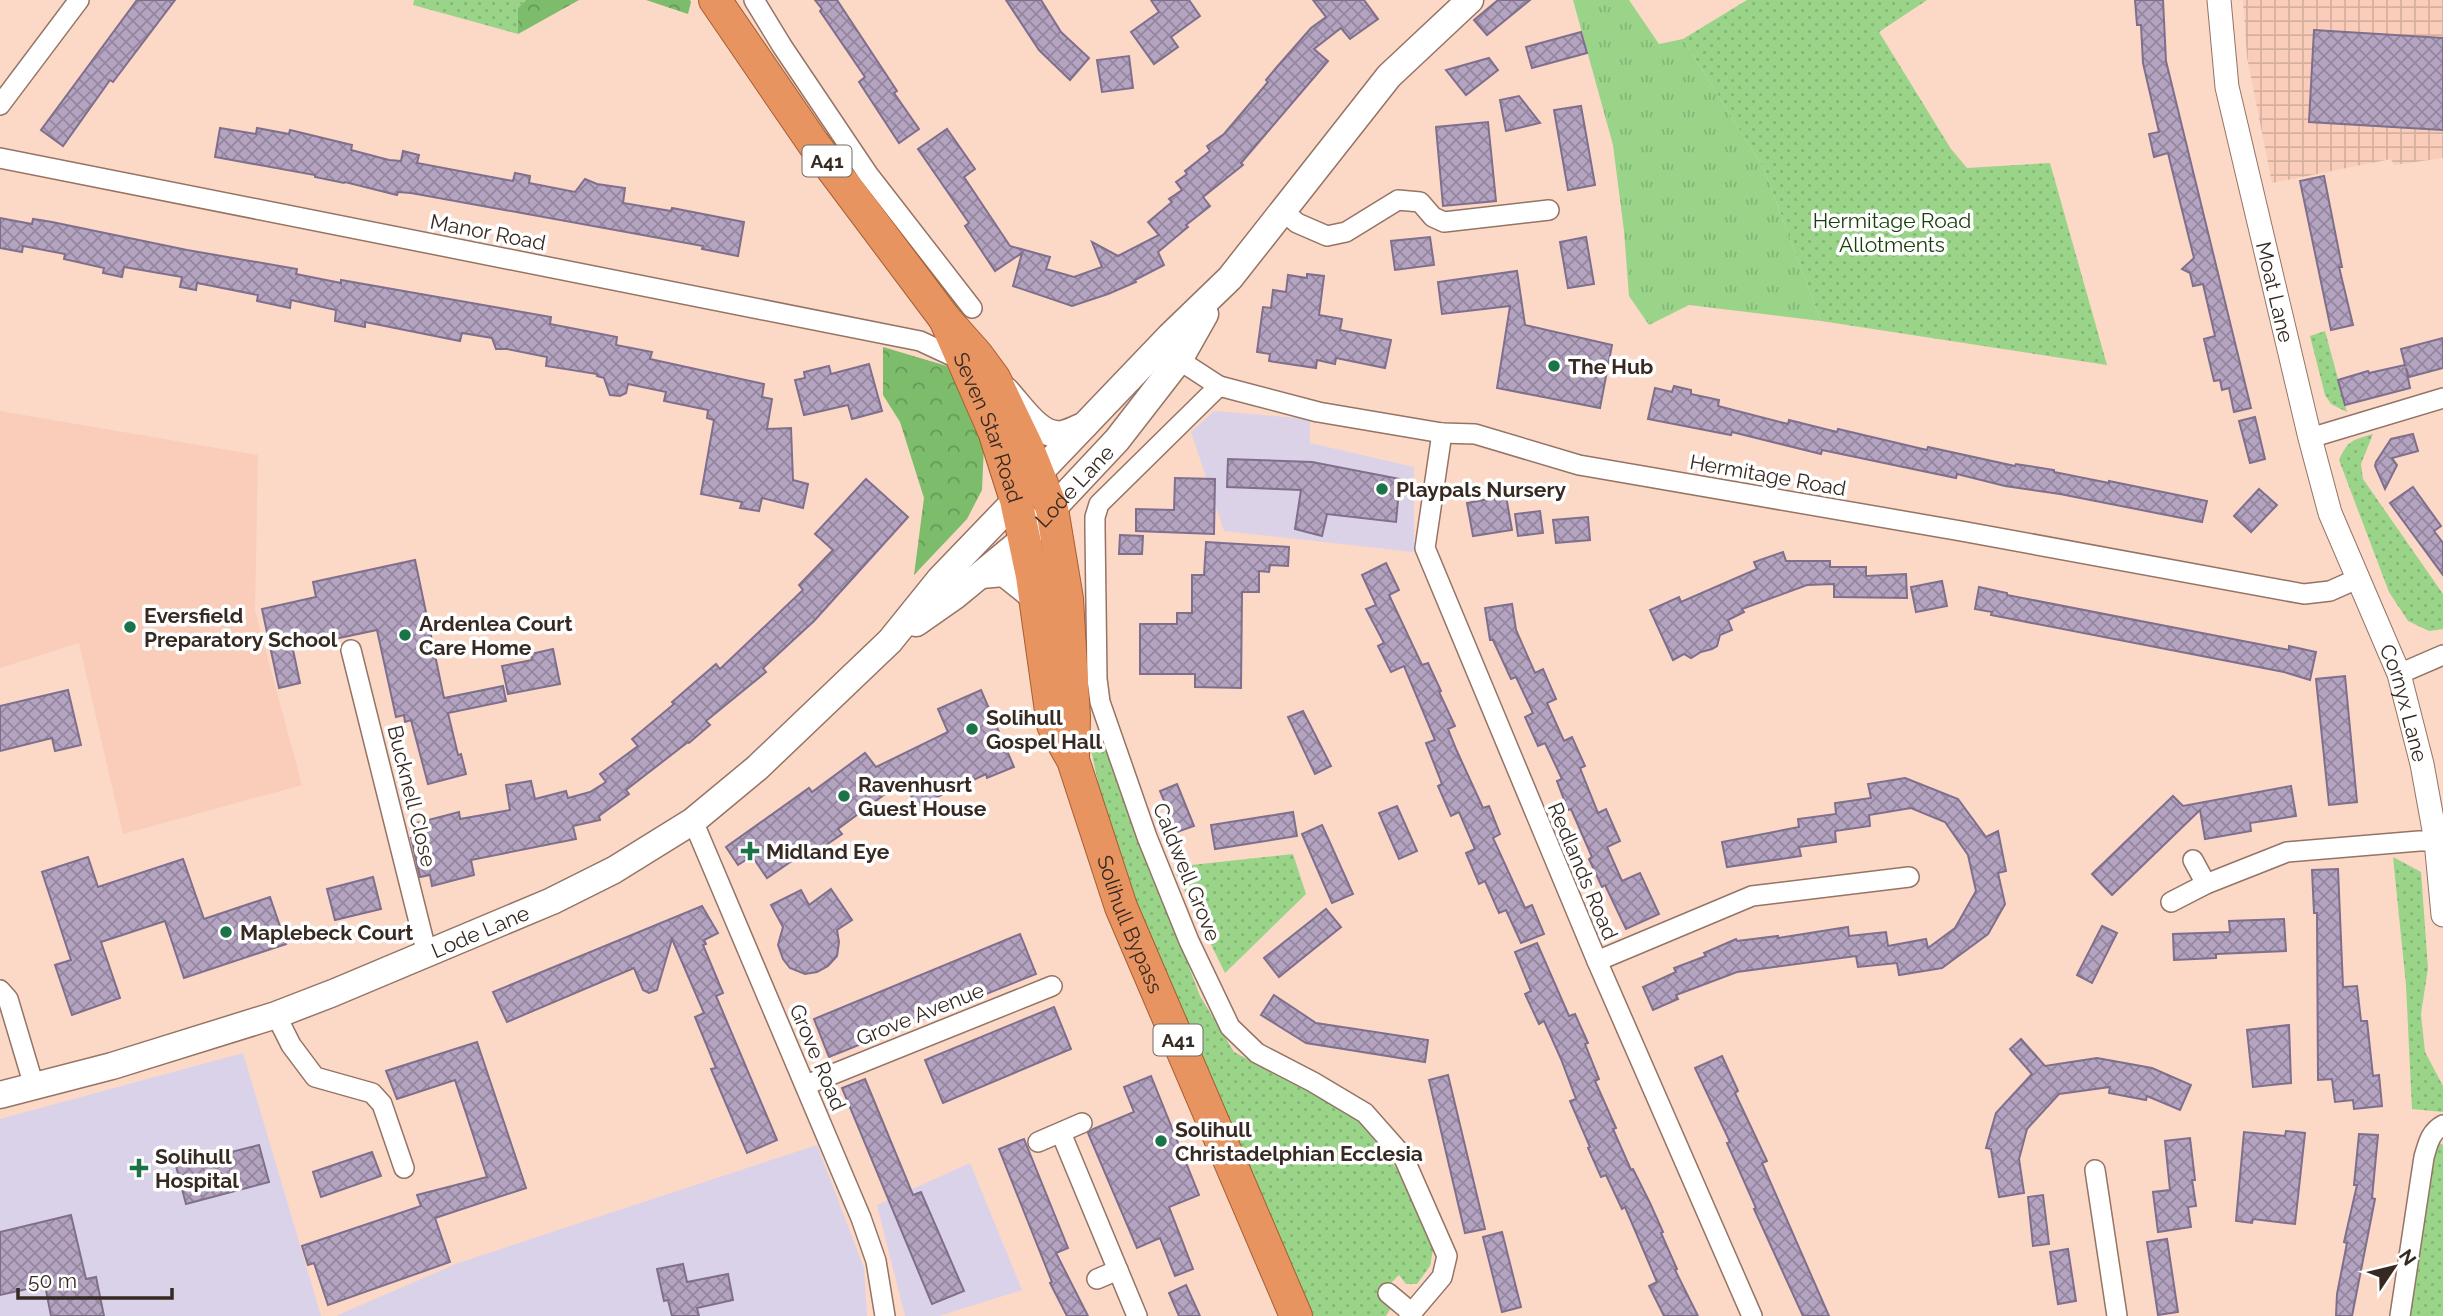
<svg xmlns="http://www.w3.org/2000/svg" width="2443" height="1316" font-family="Raleway,sans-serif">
	<defs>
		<pattern id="industrial-grid" width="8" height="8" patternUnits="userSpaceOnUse" patternTransform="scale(1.75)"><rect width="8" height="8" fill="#f9cdb9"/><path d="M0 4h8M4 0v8" fill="none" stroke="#d6b09f"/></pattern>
		<pattern id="grass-dots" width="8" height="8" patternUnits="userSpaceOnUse" patternTransform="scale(1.75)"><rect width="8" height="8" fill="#99d489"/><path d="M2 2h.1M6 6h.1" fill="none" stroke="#84b676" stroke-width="1.8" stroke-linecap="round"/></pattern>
		<pattern id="forest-crowns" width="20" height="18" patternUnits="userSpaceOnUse" patternTransform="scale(1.75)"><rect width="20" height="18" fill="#7dbc6b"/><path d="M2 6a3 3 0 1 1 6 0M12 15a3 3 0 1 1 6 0" fill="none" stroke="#679958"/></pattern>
		<pattern id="park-tufts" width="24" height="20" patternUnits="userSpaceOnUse" patternTransform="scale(1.75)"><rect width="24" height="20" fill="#99d489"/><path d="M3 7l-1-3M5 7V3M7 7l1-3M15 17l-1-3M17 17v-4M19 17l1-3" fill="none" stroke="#84b676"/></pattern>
		<pattern id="building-cross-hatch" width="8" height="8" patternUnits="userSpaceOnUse" patternTransform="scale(1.75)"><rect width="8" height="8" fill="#b4a4c2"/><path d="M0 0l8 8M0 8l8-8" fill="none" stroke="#93869d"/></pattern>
	</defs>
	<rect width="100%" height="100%" fill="#fcd8c7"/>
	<polygon fill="#dbd2e7" points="1214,411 1310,419 1310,443 1414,467 1414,552 1224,531 1191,432"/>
	<polygon fill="url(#industrial-grid)" points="2243,0 2443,0 2443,158 2394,165 2391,159 2272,183 2247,57"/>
	<polygon fill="#f9cdb9" points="0,411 258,455 255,611 302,785 123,834 79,643 0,668"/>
	<g fill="#dad2e8">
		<polygon points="243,1053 321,1316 0,1316 0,1119"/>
		<polygon points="817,1145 864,1268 867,1316 336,1316 458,1263"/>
		<polygon points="970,1163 1022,1290 939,1316 905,1316 877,1205"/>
	</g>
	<g fill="url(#grass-dots)">
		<polygon points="414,0 526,0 518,8 518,34 413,5"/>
		<polygon points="1747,0 1927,0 1879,32 1951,149 1967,168 2050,163 2107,365 1821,321 1764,169 1683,39"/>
		<polygon points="2325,331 2347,412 2331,404 2325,395 2310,336"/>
		<path d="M2373,434l-12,30 2,15 80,115v35l-14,2 -21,-10 -19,-29 -50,-132c9,-20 14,-20 34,-26z"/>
		<polygon points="1087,731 1100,733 1200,996 1234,1052 1357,1117 1407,1182 1434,1245 1430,1266 1417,1284 1406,1284 1399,1275 1379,1295 1391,1308 1386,1316 1311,1316 1112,848"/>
		<polygon points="1293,854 1306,894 1225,973 1173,867"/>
		<polygon points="2393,857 2421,872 2428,968 2421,1014 2425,1052 2443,1086 2443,1112 2412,1109 2406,985"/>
		<polygon points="2440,1143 2443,1145 2443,1316 2407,1316 2424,1203 2436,1145"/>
	</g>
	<g fill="url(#forest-crowns)">
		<polygon points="526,0 579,0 518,34 518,8"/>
		<polygon points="646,0 690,0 691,2 688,14"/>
		<polygon points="883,347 947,366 970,410 984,445 982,490 967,519 914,575 924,498 900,422 883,395"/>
	</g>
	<polygon fill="url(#park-tufts)" points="1573,0 1629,0 1659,44 1683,39 1764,169 1821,321 1689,305 1649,325 1629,296 1624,231 1613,145"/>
	<g fill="url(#building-cross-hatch)" stroke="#7f6f8c" stroke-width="2">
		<polygon points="137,0 175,0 113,82 110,80 63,146 41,130"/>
		<polygon points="815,0 837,0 897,91 894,93 919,129 899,143 859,82 865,77 820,11 822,9"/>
		<polygon points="1006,0 1041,0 1061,32 1089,58 1070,80 1039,50"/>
		<polygon points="1151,0 1189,0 1200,16 1171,37 1178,47 1154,64 1131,32 1159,12"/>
		<polygon points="1313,0 1364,0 1378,19 1350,39 1341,28 1314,49 1328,61 1241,163 1243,165 1203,197 1210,206 1186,225 1188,227 1158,252 1164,265 1135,280 1136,282 1108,294 1072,306 1013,286 1022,253 995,271 965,226 969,223 918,149 947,129 975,169 964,177 1010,246 1050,257 1046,269 1074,277 1102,267 1092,242 1118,256 1159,235 1148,222 1172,202 1169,199 1182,190 1176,182 1187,174 1185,171 1210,151 1207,146 1224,134 1268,82 1266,80 1276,68 1311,28 1326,17"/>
		<polygon points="1498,0 1530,0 1487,35 1474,20"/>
		<polygon points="2135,0 2163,0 2166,61 2251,408 2234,412 2229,388 2222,390 2220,380 2214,381 2204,339 2215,336 2203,284 2193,286 2190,273 2182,269 2194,258 2180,202 2168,153 2154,157 2149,134 2159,132 2143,63 2141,25 2137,25"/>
		<polygon points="2314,30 2443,38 2443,130 2309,122"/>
		<polygon points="1581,32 1587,53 1532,68 1526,47"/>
		<polygon points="1129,56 1133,88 1102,92 1097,60"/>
		<polygon points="1489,58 1498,70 1466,95 1446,70"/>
		<polygon points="1519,96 1540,123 1506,131 1500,100"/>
		<polygon points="1581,106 1595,185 1568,190 1554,110"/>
		<polygon points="1488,122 1496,201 1443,206 1436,127"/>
		<polygon points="220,128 256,134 257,128 289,134 290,130 352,145 351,150 389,160 401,161 403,151 419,155 417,163 513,181 515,173 530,176 529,183 575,192 585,179 597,184 625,188 623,203 671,211 672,208 744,222 738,256 702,249 703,246 411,193 398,192 397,195 345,182 344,183 315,177 315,175 215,157"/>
		<polygon points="2324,176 2342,267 2339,267 2353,325 2331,330 2300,181"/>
		<polygon points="0,218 32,224 33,219 52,222 187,250 297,269 296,274 341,283 341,280 551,317 550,324 617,337 616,345 652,352 650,359 764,384 762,397 772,399 767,429 791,428 793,480 808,484 803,508 762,498 759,511 740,508 742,502 701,494 714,420 707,418 708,410 664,401 666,392 628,384 626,393 620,396 610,395 604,378 597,376 597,374 546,366 547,357 507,349 496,349 492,338 462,333 460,341 365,322 365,327 335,321 336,310 291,300 290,308 257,301 258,295 197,283 196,290 180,287 182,277 124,267 122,277 103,273 104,268 64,259 65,254 23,246 22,252 0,248"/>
		<polygon points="1430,237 1434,265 1395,270 1391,241"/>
		<polygon points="1586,237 1594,284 1568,288 1560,242"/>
		<polygon points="1517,271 1525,325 1612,345 1600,408 1497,388 1510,306 1442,314 1438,282"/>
		<polygon points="1307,274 1324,276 1319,315 1342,319 1340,330 1391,340 1385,368 1336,358 1335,364 1317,360 1316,368 1269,361 1270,354 1257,352 1263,307 1271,308 1273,290 1286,292 1288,275 1307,278"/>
		<polygon points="2443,338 2443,368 2409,377 2406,368 2410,388 2345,405 2338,380 2368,371 2369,373 2405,365 2401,349"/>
		<polygon points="869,364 882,411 852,419 848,405 804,415 795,380 805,378 804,372 829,366 831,374"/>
		<polygon points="1674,386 1691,390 1691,394 1719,400 1718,406 1788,424 1789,420 1837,432 1838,429 1927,450 1928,447 2015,466 2016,464 2054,470 2054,472 2109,483 2109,481 2207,501 2202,522 2060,494 2005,486 1957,474 1956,478 1822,450 1821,454 1732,432 1731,435 1648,419 1655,388 1672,392"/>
		<polygon points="2255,417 2265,459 2250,463 2239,421"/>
		<polygon points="2413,434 2418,451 2392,458 2397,465 2385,489 2375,466 2376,462 2391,439"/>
		<polygon points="1228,459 1312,462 1400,479 1396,522 1327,514 1322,536 1295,529 1301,490 1227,487"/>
		<polygon points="1175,478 1215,479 1214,534 1136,531 1136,509 1174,510"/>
		<polygon points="866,479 908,517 814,621 763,668 766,672 706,721 710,725 689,743 688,742 626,790 629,794 599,816 600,820 573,826 576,839 471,860 474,875 432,886 430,875 420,877 411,838 421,836 417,823 459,812 460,819 510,810 506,785 531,781 535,799 566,791 568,798 590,792 606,782 600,774 638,746 632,739 674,704 672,702 716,664 720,669 803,590 799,585 833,550 815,534"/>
		<polygon points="2413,487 2441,526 2434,531 2443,543 2443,575 2390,503"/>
		<polygon points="2259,489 2277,505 2251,532 2234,516"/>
		<polygon points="1506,496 1512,530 1473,536 1467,503"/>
		<polygon points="1540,511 1543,533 1518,536 1515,514"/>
		<polygon points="1588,517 1590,540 1556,543 1553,520"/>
		<polygon points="1120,535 1143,536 1142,554 1119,554"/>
		<polygon points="1206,542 1289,547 1288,566 1270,565 1269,572 1259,571 1259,592 1242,592 1241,688 1195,687 1195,674 1140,674 1140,624 1177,624 1177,613 1192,613 1192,575 1204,575"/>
		<polygon points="1783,552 1786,561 1830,561 1830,567 1866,567 1866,576 1906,574 1907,598 1834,597 1834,584 1807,585 1742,609 1744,612 1728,620 1732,630 1720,635 1717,646 1712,649 1701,652 1691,658 1684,654 1673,660 1650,610 1679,597 1681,602 1757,569 1754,562"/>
		<polygon points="415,560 444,698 503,686 506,701 448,713 458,755 461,754 466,774 428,784 411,720 405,722 404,715 396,717 377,630 325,641 325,638 292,645 300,683 279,688 262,609 316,597 313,582"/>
		<polygon points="1386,563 1399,590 1389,595 1422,665 1428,663 1441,691 1439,692 1455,726 1448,729 1456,749 1483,808 1489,806 1500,834 1493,838 1525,908 1532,905 1544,934 1521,943 1506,910 1499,913 1485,881 1479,884 1466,853 1475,849 1459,812 1451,816 1438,786 1442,784 1426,743 1435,740 1404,666 1391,672 1378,646 1384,643 1366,609 1376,605 1362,575"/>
		<polygon points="1942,581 1947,606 1916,612 1911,587"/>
		<polygon points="1979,587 2007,593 2007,595 2289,650 2289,646 2316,652 2310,680 2284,672 1991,615 1992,612 1975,609"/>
		<polygon points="1512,604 1516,630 1535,673 1543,669 1556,699 1547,703 1555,721 1564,741 1572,737 1585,766 1580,768 1598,813 1606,809 1620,841 1607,847 1622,881 1640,873 1659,914 1626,929 1605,885 1602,887 1589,859 1592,857 1571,809 1568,810 1557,781 1562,779 1545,743 1538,746 1525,717 1533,713 1516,677 1511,679 1493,640 1490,640 1485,608"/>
		<polygon points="553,649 560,684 508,694 502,666 532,660 531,654"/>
		<polygon points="2345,676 2357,802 2329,805 2316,679"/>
		<polygon points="68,690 81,745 55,751 52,738 0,751 0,706"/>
		<polygon points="981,690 1014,767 987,778 986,774 916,807 904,780 838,829 842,834 816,852 812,847 767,878 752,856 738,865 726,847 809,788 812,792 865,753 876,767 948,732 938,709"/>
		<polygon points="1303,711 1331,766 1315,774 1288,717"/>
		<polygon points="1905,778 1958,799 1986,837 1998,831 2006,871 1998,873 2005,904 1988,934 1942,968 1899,975 1897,963 1858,967 1856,956 1737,972 1676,995 1678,999 1653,1010 1643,987 1676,972 1674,968 1706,956 1704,953 1736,939 1737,941 1778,936 1778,938 1848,927 1849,936 1886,932 1888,946 1926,939 1928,948 1955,928 1976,891 1968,855 1945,822 1911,808 1869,815 1870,826 1835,831 1836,842 1799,847 1801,856 1727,867 1722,842 1799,827 1798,819 1836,814 1835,803 1871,798 1868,784"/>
		<polygon points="1177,784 1194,826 1177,832 1160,791"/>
		<polygon points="2291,786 2296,816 2250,823 2251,831 2205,839 2200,810 2112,895 2092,874 2173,796 2183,806"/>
		<polygon points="1397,806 1417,851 1399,859 1379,813"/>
		<polygon points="1293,812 1297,836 1215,849 1211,825"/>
		<polygon points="1322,825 1353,894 1332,903 1302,834"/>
		<polygon points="88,857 98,887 183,859 204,919 270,897 286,944 184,978 165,921 101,942 120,998 72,1015 55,965 71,960 42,872"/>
		<polygon points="2338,869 2343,987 2357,986 2361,1021 2367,1021 2373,1076 2379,1075 2382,1106 2354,1109 2353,1100 2335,1102 2332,1079 2318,1080 2317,913 2314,913 2312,870"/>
		<polygon points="373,877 381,909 335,920 327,889"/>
		<polygon points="831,889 852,920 837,930 839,942 837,956 828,966 817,972 805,974 790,968 783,959 778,945 783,927 771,905 801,890 809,905"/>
		<polygon points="702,906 718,933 704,940 706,944 703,945 723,993 716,996 777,1140 747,1153 711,1069 716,1068 695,1017 704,1013 672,939 657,990 649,993 643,990 634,968 507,1022 493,992"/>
		<polygon points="1326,909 1341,927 1279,977 1264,958"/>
		<polygon points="2284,919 2286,951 2216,954 2216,958 2174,960 2173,934 2230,932 2229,921"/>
		<polygon points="2102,926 2117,933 2092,983 2077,975"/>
		<polygon points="1020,934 1036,974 829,1057 814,1019"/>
		<polygon points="1537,943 1569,1016 1575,1014 1588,1043 1585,1044 1599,1079 1595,1081 1616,1128 1613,1129 1631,1170 1633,1169 1650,1203 1663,1232 1661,1233 1677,1269 1675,1270 1698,1316 1664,1316 1649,1286 1657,1282 1625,1207 1622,1209 1606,1175 1601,1177 1588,1148 1590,1147 1570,1101 1576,1099 1561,1059 1544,1021 1539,1024 1525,994 1531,991 1515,952"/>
		<polygon points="1274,995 1316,1023 1428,1040 1425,1062 1306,1043 1261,1015"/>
		<polygon points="1054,1007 1071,1049 943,1103 925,1060"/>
		<polygon points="2289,1025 2291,1083 2253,1087 2247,1030"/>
		<polygon points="2021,1039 2045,1066 2097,1058 2152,1068 2191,1085 2180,1110 2147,1096 2146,1100 2109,1093 2110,1087 2059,1094 2027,1129 2019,1159 2024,1193 1999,1197 1991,1149 1986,1148 1996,1113 2032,1074 2010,1049"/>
		<polygon points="477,1042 526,1188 435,1218 450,1262 328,1305 314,1263 308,1265 302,1246 421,1206 417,1195 487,1177 455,1080 397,1099 386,1071"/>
		<polygon points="1722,1056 1738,1091 1735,1093 1767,1161 1762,1163 1829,1316 1803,1316 1754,1209 1756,1208 1727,1143 1730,1142 1695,1068"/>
		<polygon points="1448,1075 1485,1229 1465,1233 1429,1080"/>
		<polygon points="1151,1076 1199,1195 1169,1207 1193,1269 1175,1276 1160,1238 1137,1248 1088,1133 1093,1129 1134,1112 1124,1087"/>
		<polygon points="865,1079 913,1195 921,1192 964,1291 932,1304 842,1088"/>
		<polygon points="2286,1131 2305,1133 2295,1224 2253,1219 2252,1223 2236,1221 2244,1132 2285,1136"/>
		<polygon points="2359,1134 2378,1135 2372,1198 2375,1199 2352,1316 2336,1316 2337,1294 2347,1243 2344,1242 2357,1185 2354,1185"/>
		<polygon points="2190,1138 2195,1180 2192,1180 2196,1206 2188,1207 2191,1227 2158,1232 2153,1192 2170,1190 2165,1141"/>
		<polygon points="1024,1139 1068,1248 1056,1253 1088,1316 1067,1316 1050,1283 1052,1282 999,1149"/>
		<polygon points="259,1145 269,1182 186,1204 176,1166"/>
		<polygon points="372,1152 381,1176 321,1197 313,1172"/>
		<polygon points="2043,1195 2049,1244 2033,1246 2028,1197"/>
		<polygon points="71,1215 86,1279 96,1277 104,1316 51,1316 45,1285 0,1295 0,1232"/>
		<polygon points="1502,1232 1521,1307 1502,1312 1483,1237"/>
		<polygon points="2167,1239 2178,1312 2158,1315 2147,1242"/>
		<polygon points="2068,1249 2076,1301 2058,1304 2050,1252"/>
		<polygon points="683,1264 687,1282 728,1274 733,1300 697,1308 699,1316 672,1316 668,1300 664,1301 657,1269"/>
		<polygon points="1186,1285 1200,1316 1179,1316 1169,1293"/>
	</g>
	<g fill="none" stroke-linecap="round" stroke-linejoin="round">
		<g stroke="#947465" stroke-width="22">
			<g id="minor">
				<polyline points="754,0 782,46 868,174 972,308"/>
				<polyline points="0,105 79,0"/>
				<polyline points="0,158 920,341 963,361"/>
				<polyline points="1282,210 1297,223 1327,236 1346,232 1398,200 1420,202 1433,217 1444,222 1549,210"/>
				<polyline points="1179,360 1219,386 1318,412 1442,433 1475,434 1579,465 1961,531 2304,594 2330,591 2357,579"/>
				<polyline points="1219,386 1099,504 1095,517 1095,529 1097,679 1100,702 1147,837 1189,941 1230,1027 1257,1053 1313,1082 1365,1113 1403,1156 1447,1256 1442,1277 1409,1316"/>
				<polyline points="1442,433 1425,548 1597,961 1752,1316"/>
				<polyline points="2310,438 2443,398"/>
				<polyline points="351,650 427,954"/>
				<polyline points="2399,674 2443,655"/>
				<polyline points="693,821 861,1218 876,1261 885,1316"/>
				<polyline points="2193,860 2206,884"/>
				<polyline points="2171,902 2206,884 2287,852 2419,841 2436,841"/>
				<polyline points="1597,961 1752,896 1909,877"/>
				<polyline points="0,990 8,999 34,1086"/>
				<polyline points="276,1015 291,1045 315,1077 372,1093 382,1104 404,1168"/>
				<polyline points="806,1085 1052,986"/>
				<polyline points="1061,1133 1137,1316"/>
				<polyline points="1038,1142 1082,1123"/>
				<polyline points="2095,1170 2117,1316"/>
				<polyline points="1097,1279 1118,1270"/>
				<polyline points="1388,1293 1412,1313"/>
				<path d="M2400,1316l24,-159c4,-13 6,-25 19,-32"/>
			</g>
		</g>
		<g stroke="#947465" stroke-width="25">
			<g id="tertiary">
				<path id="s1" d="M2219,0l8,87 83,351 20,75 69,161 23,90 14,77 7,74"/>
			</g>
		</g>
		<g stroke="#947465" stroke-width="29">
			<g id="secondary">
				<path d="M1005,390c14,14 34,48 57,44 7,-1 15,-6 22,-8"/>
				<polyline points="981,575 1004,573 1034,597"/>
				<path id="s2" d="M916,623l40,-28 69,-57 92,-98 62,-80 26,-46"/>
				<path id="s3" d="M0,1095l112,-29 164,-51 57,-22 219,-92 62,-31 79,-49 64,-53 133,-127 50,-62 76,-79 23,-27 131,-137 60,-58 159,-202 81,-76"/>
			</g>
		</g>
		<g stroke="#a65d30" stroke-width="34">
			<g id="trunk">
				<polyline points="715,0 813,143 945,319 977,355 994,378 1028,449 1052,509 1067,599 1074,717 1073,758"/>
				<path id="s4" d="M945,319l49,112 22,69 16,76 21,149 20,35 48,147 175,409"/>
			</g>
		</g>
		<use href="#minor" stroke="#fff" stroke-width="19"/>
		<use href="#tertiary" stroke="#fff" stroke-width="23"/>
		<use href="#secondary" stroke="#fff" stroke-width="26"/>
		<use href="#trunk" stroke="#e89460" stroke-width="32"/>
	</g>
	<g fill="#1b7448" stroke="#fff" stroke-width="2.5">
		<circle cx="1554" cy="366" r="7"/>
		<circle cx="1382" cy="489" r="7"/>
		<circle cx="130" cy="627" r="7"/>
		<circle cx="405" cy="635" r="7"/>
		<circle cx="972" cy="729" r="7"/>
		<circle cx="844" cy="796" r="7"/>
		<path d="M746.5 840.5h7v7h7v7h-7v7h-7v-7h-7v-7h7z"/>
		<circle cx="226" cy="932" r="7"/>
		<circle cx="1161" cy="1141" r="7"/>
		<path d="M135.5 1157.5h7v7h7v7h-7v7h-7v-7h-7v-7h7z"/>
	</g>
	<g text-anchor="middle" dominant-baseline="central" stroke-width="7" stroke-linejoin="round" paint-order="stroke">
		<g fill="#fff" stroke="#726964" stroke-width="2">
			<rect x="802.5" y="145.5" width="49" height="31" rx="5"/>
			<rect x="1153.5" y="1024.5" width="49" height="31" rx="5"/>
		</g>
		<g font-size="19" font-weight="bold" fill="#362922">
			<text x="827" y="161">A41</text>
			<text x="1178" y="1040">A41</text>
		</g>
		<g font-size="21" fill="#174108" stroke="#fff">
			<text x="1892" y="220">Hermitage Road<tspan x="1892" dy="24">Allotments</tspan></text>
		</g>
		<g font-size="21" fill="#362922" stroke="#fff">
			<text transform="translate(488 232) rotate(11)">Manor Road</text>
			<text stroke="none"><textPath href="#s1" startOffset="298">Moat Lane</textPath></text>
			<text stroke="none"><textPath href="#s4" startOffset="117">Seven Star Road</textPath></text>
			<text transform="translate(1768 475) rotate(10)">Hermitage Road</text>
			<text stroke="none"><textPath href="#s2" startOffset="210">Lode Lane</textPath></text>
			<text stroke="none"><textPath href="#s1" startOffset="730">Cornyx Lane</textPath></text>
			<text transform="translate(412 796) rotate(76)">Bucknell Close</text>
			<text transform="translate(1583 871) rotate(67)">Redlands Road</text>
			<text transform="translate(1187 872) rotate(68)">Caldwell Grove</text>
			<text stroke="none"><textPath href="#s4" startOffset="637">Solihull Bypass</textPath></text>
			<text stroke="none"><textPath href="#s3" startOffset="508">Lode Lane</textPath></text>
			<text transform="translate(920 1014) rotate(-22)">Grove Avenue</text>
			<text transform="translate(818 1057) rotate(67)">Grove Road</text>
		</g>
		<g font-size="21" font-weight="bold" fill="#362922" stroke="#fff" text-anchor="start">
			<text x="1568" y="366">The Hub</text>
			<text x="1396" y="489">Playpals Nursery</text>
			<text x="144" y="615">Eversfield<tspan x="144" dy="24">Preparatory School</tspan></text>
			<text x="419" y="623">Ardenlea Court<tspan x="419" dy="24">Care Home</tspan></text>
			<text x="986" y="717">Solihull<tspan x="986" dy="24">Gospel Hall</tspan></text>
			<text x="858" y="784">Ravenhusrt<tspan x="858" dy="24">Guest House</tspan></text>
			<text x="766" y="851">Midland Eye</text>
			<text x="240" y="932">Maplebeck Court</text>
			<text x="1175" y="1129">Solihull<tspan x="1175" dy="24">Christadelphian Ecclesia</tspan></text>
			<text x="155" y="1156">Solihull<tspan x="155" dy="24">Hospital</tspan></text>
		</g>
	</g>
	<g transform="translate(2394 1267) rotate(55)" stroke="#ffffff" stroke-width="5" paint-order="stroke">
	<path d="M0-5L12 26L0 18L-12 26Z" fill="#362922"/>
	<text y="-10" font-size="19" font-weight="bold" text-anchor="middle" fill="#362922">N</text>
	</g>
	<path d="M18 1288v10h154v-10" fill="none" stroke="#362922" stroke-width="3.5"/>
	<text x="28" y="1288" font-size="21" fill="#362922" stroke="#ffffff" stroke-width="5" paint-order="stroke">50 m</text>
</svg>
